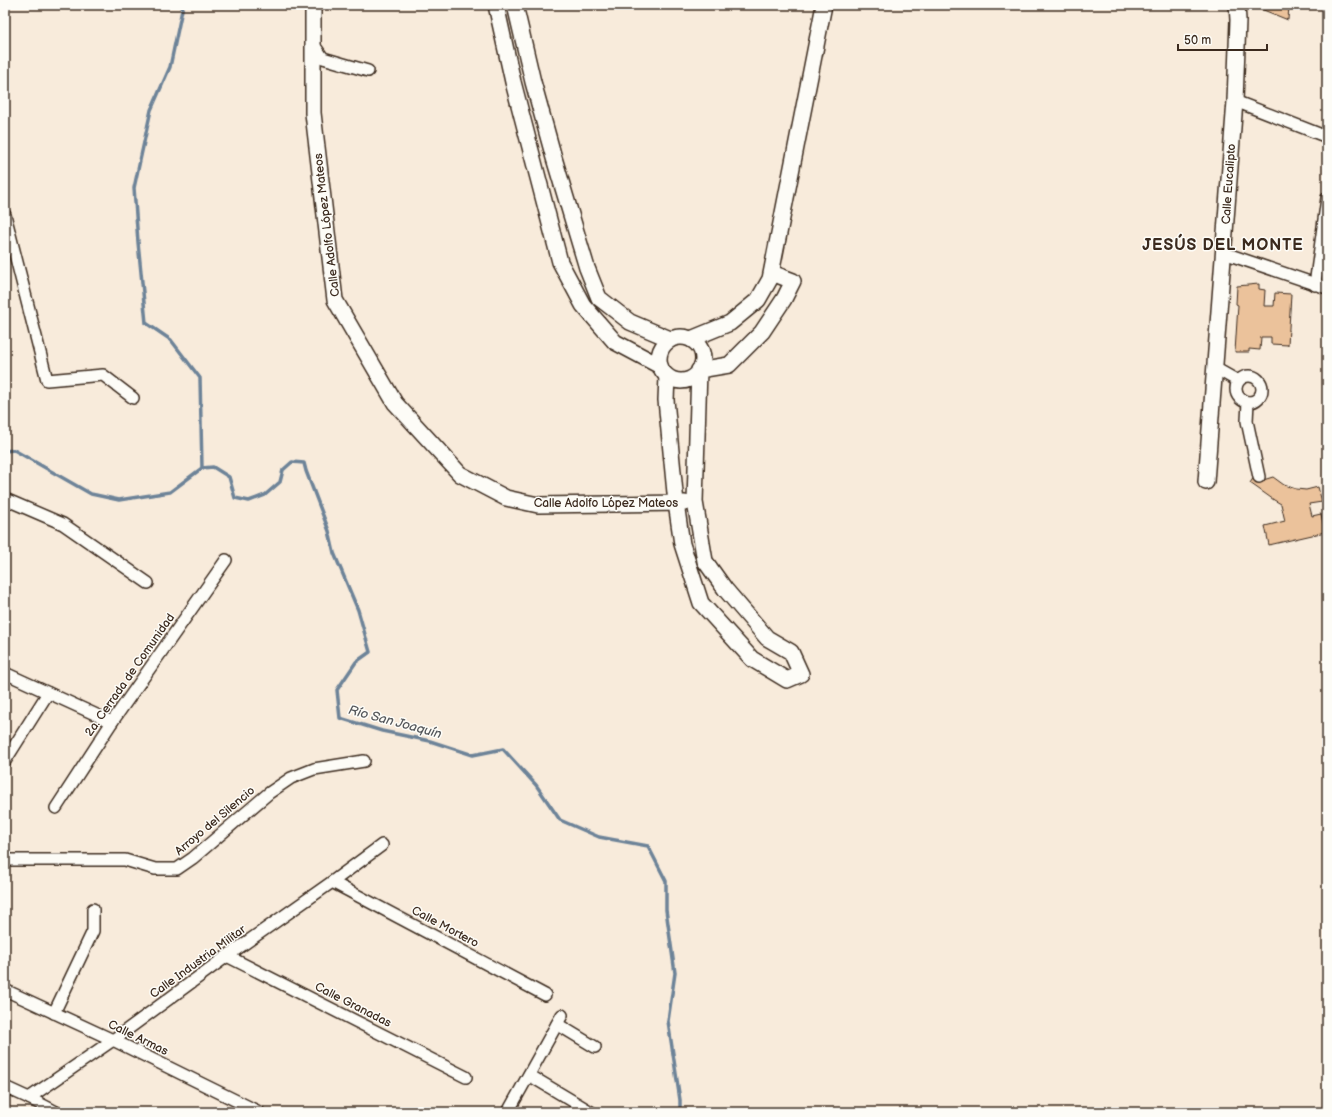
<svg xmlns="http://www.w3.org/2000/svg" width="1332" height="1117" font-family="'Balsamiq Sans',sans-serif">
	<rect width="100%" height="100%" fill="#f8ebdb"/>
	<filter id="ink" filterUnits="userSpaceOnUse"><feTurbulence type="fractalNoise" baseFrequency=".025" numOctaves="2"/><feDisplacementMap in="SourceGraphic" scale="8" xChannelSelector="R" yChannelSelector="G"/><feConvolveMatrix kernelMatrix="1 2 1 2 8 2 1 2 1" color-interpolation-filters="sRGB"/></filter>
	<g filter="url(#ink)">
		<g fill="none" stroke-linecap="round" stroke-linejoin="round">
			<g stroke="#6d8398" stroke-width="3.5">
				<polyline points="183,5 170,67 151,110 134,188 138,242 146,323 171,340 200,378 202,468"/>
				<polyline points="5,451 14,450 91,494 119,500 170,492 202,468 213,467 229,477 235,498 249,501 265,495 280,482 283,470 292,462 304,463 306,471 329,531 334,553 358,610 370,652 356,662 337,690 340,718 382,731 430,741 473,755 503,749 536,785 560,820 599,837 648,846 666,881 666,910 675,973 668,1021 680,1100 680,1112"/>
			</g>
		</g>
		<g fill="#ebc29b" stroke="#3b2a1e">
			<polygon points="1261,5 1289,5 1288,20 1261,9"/>
			<polygon points="1259,284 1259,289 1265,290 1264,306 1274,306 1275,293 1291,294 1288,345 1271,344 1271,337 1261,337 1260,350 1249,349 1249,352 1235,352 1238,305 1236,304 1237,286"/>
			<polygon points="1254,477 1260,481 1273,477 1284,485 1296,489 1306,490 1318,487 1322,502 1309,504 1312,516 1321,514 1325,532 1269,545 1265,526 1285,521 1281,504 1274,500 1250,483"/>
		</g>
		<g fill="none" stroke-linecap="round" stroke-linejoin="round">
			<g stroke="#3b2a1e" stroke-width="14">
				<g id="street">
					<polyline points="314,45 323,58 368,71"/>
					<polyline points="1235,101 1327,137"/>
					<polyline points="5,215 47,380 103,375 133,398"/>
					<polyline points="1224,253 1327,288"/>
					<polyline points="1315,285 1327,198"/>
					<polyline points="1215,368 1238,381"/>
					<circle cx="1249" cy="389" r="13"/>
					<polyline points="1248,402 1247,421 1259,477"/>
					<polyline points="5,499 63,524 148,583"/>
					<polyline points="5,673 112,722"/>
					<polyline points="5,761 48,693"/>
					<polyline points="56,808 112,722 226,560"/>
					<polyline points="5,860 125,860 155,869 177,869 193,858 269,793 291,778 314,769 364,761"/>
					<polyline points="332,882 545,995"/>
					<polyline points="227,956 466,1077"/>
					<polyline points="5,990 113,1040 259,1112"/>
					<polyline points="54,1013 93,931 93,909"/>
					<polyline points="557,1024 595,1047"/>
					<polyline points="529,1075 591,1112"/>
					<polyline points="5,1087 29,1098 56,1112"/>
					<polyline points="29,1098 113,1040 227,956 332,882 382,845"/>
					<polyline points="508,1112 562,1015"/>
				</g>
			</g>
			<g stroke="#3b2a1e" stroke-width="18">
				<g id="secondary">
					<polyline points="313,5 313,113 335,300 395,403 460,474 506,498 538,505 685,503"/>
					<polyline points="496,5 513,82 560,262 583,305 615,342 660,366"/>
					<polyline points="515,5 533,82 554,158 587,268 599,298 630,322 670,339"/>
					<circle cx="681" cy="359" r="22"/>
					<polyline points="691,339 730,323 758,300 770,279 824,5"/>
					<polyline points="667,376 666,400 676,503 682,544 701,603 752,659 787,680 801,674 791,652 767,638 725,589 705,561 695,502 699,370 729,365 762,332 784,299 793,281 772,273"/>
					<polyline points="1206,482 1235,101 1238,20 1237,5"/>
				</g>
			</g>
			<use href="#street" stroke="#fdfcf7" stroke-width="11"/>
			<use href="#secondary" stroke="#fdfcf7" stroke-width="15"/>
		</g>
	</g>
	<g text-anchor="middle" dominant-baseline="central" stroke-width="3" stroke-linejoin="round" paint-order="stroke">
		<g font-size="12" fill="#3b2a1e" stroke="#fdfcf7">
			<text transform="translate(1229 184) rotate(-86)">Calle Eucalipto</text>
			<text transform="translate(327 225) rotate(-97)">Calle Adolfo López Mateos</text>
			<text x="606" y="503">Calle Adolfo López Mateos</text>
			<text transform="translate(130 675) rotate(-55)">2a. Cerrada de Comunidad</text>
			<text transform="translate(215 821) rotate(-40)">Arroyo del Silencio</text>
			<text transform="translate(445 927) rotate(28)">Calle Mortero</text>
			<text transform="translate(198 962) rotate(-36)">Calle Industria Militar</text>
			<text transform="translate(353 1005) rotate(27)">Calle Granadas</text>
			<text transform="translate(138 1038) rotate(26)">Calle Armas</text>
		</g>
		<g font-size="13" font-style="italic" fill="#54575b" stroke="#fdfcf7">
			<text transform="translate(395 722) rotate(15)">Río San Joaquín</text>
		</g>
		<g font-size="16" font-weight="bold" letter-spacing="1" fill="#3b2a1e" stroke="#fdfcf7">
			<text x="1223" y="245">JESÚS DEL MONTE</text>
		</g>
	</g>
	<rect width="1332" height="1117" fill="none" stroke="#fdfcf7" stroke-width="20"/>
	<rect x="10" y="10" width="1312" height="1097" fill="none" stroke="#3b2a1e" stroke-width="1.5" filter="url(#ink)"/>
	<path d="M1178 44v6h89v-6" fill="none" stroke="#3b2a1e" stroke-width="2"/>
	<text x="1184" y="44" font-size="12" fill="#3b2a1e" stroke="#fdfcf7" stroke-width="3" paint-order="stroke">50 m</text>
</svg>
